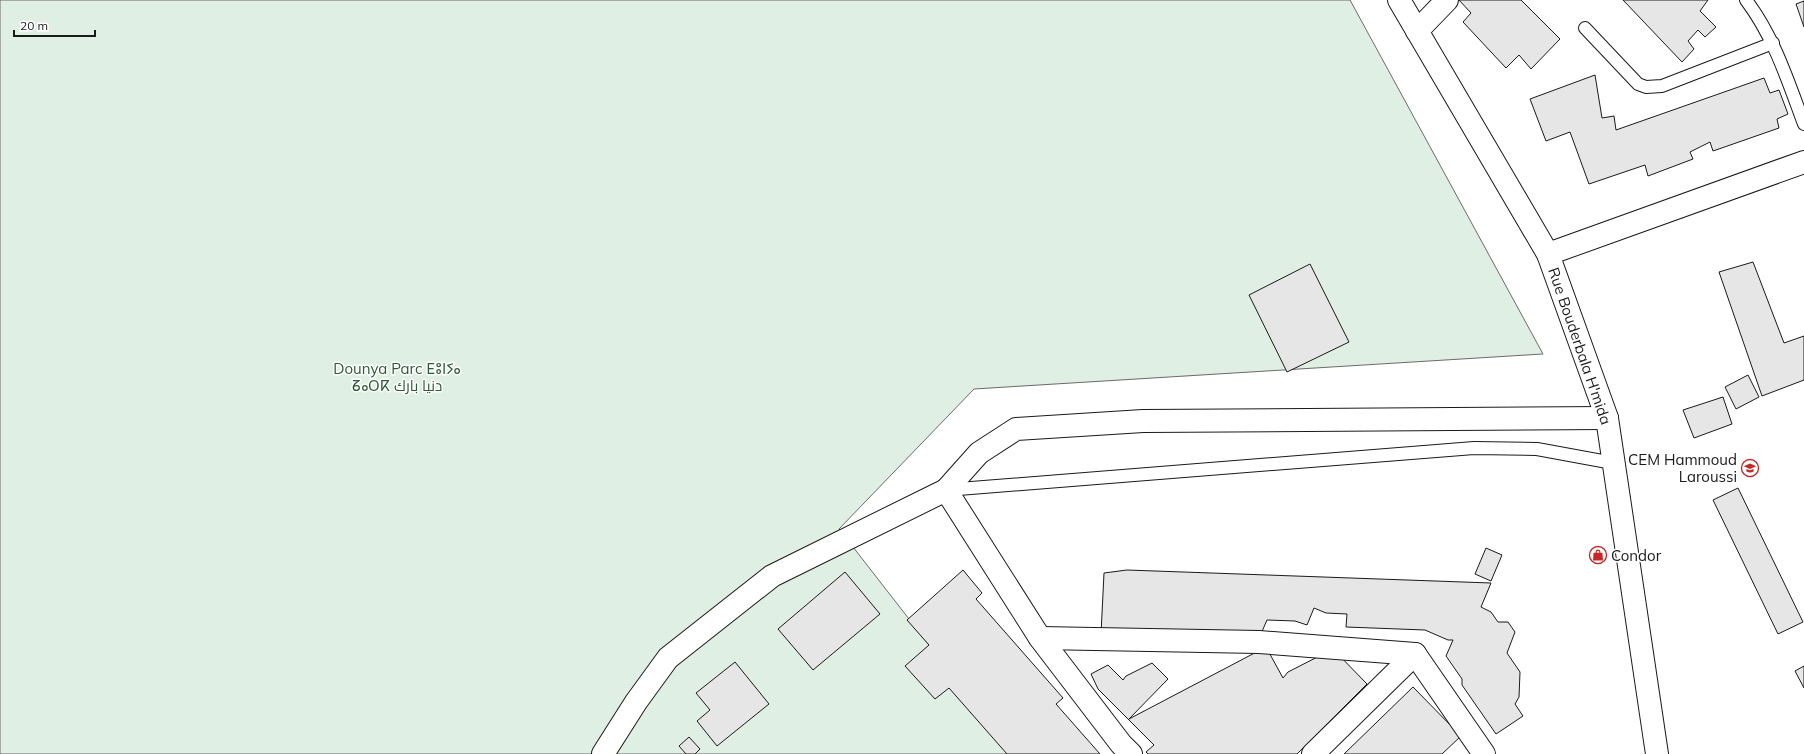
<svg xmlns="http://www.w3.org/2000/svg" width="1804" height="754" font-family="Mulish,Cairo,'Noto Sans Tifinagh',sans-serif">
	<rect width="100%" height="100%" fill="#fff"/>
	<polygon fill="#e0efe3" stroke="#6a6a6a" points="0,0 1350,0 1543,354 974,389 839,529 1014,754 0,754"/>
	<g fill="#e6e6e6" stroke="#1a1a1a">
		<polygon points="1459,0 1521,0 1560,39 1531,69 1519,55 1506,68 1463,22 1471,13"/>
		<polygon points="1623,0 1708,0 1700,11 1716,27 1705,37 1698,30 1688,41 1694,49 1682,62"/>
		<polygon points="1804,1 1804,27 1796,4"/>
		<polygon points="1595,75 1602,118 1614,116 1616,130 1764,78 1770,93 1779,90 1788,114 1777,119 1779,128 1713,151 1710,142 1690,152 1693,159 1648,176 1645,165 1589,184 1570,132 1546,141 1530,99"/>
		<polygon points="1753,262 1784,343 1804,336 1804,380 1762,396 1719,272"/>
		<polygon points="1310,264 1349,342 1287,372 1249,295"/>
		<polygon points="1748,375 1759,397 1736,409 1725,387"/>
		<polygon points="1723,397 1732,424 1694,438 1683,410"/>
		<polygon points="1738,488 1803,622 1778,634 1713,500"/>
		<polygon points="1486,548 1502,555 1491,581 1475,574"/>
		<polygon points="963,570 982,593 976,599 1063,698 1056,704 1100,754 1007,754 949,688 935,699 905,666 929,645 907,620"/>
		<polygon points="1127,570 1491,583 1481,607 1491,612 1498,622 1508,622 1515,632 1507,653 1520,672 1519,697 1515,704 1523,716 1496,734 1462,685 1462,679 1446,656 1453,640 1448,640 1425,630 1346,627 1347,614 1326,613 1314,608 1307,625 1295,621 1267,620 1260,636 1101,634 1104,573"/>
		<polygon points="845,572 880,614 813,670 778,629"/>
		<polygon points="1266,647 1283,678 1288,672 1333,649 1367,684 1297,754 1148,754 1146,752 1154,745 1098,689 1091,674 1108,665 1123,680 1126,676 1152,663 1168,679 1129,719"/>
		<polygon points="735,662 769,704 717,746 697,721 710,710 696,693"/>
		<polygon points="1804,666 1804,688 1795,671"/>
		<polygon points="1413,687 1461,736 1442,754 1344,754"/>
		<polygon points="689,737 700,749 695,754 686,754 679,746"/>
	</g>
	<g fill="none" stroke-linecap="round" stroke-linejoin="round">
		<g stroke="#1a1a1a" stroke-width="14">
			<g id="lane">
				<path d="M1746,0c28,37 42,81 58,124"/>
				<polyline points="1585,28 1638,84 1646,87 1662,86 1773,43"/>
				<polyline points="946,490 1474,448 1537,449 1613,463"/>
			</g>
		</g>
		<g stroke="#1a1a1a" stroke-width="24">
			<g id="street">
				<polyline points="1417,31 1447,0"/>
				<polyline points="1548,254 1804,162"/>
				<polyline points="1040,638 1259,642 1415,654 1484,754"/>
				<polyline points="603,754 636,702 668,658 772,576 946,490"/>
				<polyline points="1131,754 1121,744 1040,638 946,490 979,453 1016,429 1143,421 1607,418"/>
				<polyline points="1313,754 1415,654"/>
			</g>
		</g>
		<g stroke="#1a1a1a" stroke-width="24">
			<polyline id="secondary" points="1399,0 1548,254 1607,418 1657,754"/>
		</g>
		<use href="#lane" stroke="#fff" stroke-width="12"/>
		<use href="#street" stroke="#fff" stroke-width="22"/>
		<use href="#secondary" stroke="#fff" stroke-width="22"/>
	</g>
	<defs>
		<g id="school-ring" transform="scale(0.9)"><circle r="9.5" fill="#fff" stroke="#c62828" stroke-width="1.5"/><path d="M0-5L7-2L0 1L-7-2ZM-4 1L0 2.5L4 1V4Q0 6-4 4Z" fill="#c62828"/></g>
		<g id="shop-ring" transform="scale(0.9)"><circle r="9.5" fill="#fff" stroke="#c62828" stroke-width="1.5"/><path d="M-5-2.5h2.3a2.7 3.5 0 0 1 5.4 0H5L5.5 6h-11ZM-1.5-2.5h3a1.5 2.3 0 0 0-3 0Z" fill="#c62828"/></g>
	</defs>
	<g fill-rule="evenodd">
		<use href="#school-ring" x="1750" y="468"/>
		<use href="#shop-ring" x="1598" y="555"/>
	</g>
	<g text-anchor="middle" dominant-baseline="central" stroke-width="3" stroke-linejoin="round" paint-order="stroke">
		<g font-size="15" fill="#1a1a1a" stroke="#fff">
			<text transform="translate(1580 346) rotate(71)">Rue Bouderbala H'mida</text>
		</g>
		<g font-size="15" fill="#2b5a34" stroke="#fff">
			<text x="397" y="368">Dounya Parc ⴹⵓⵏⵢⴰ<tspan x="397" dy="17">ⵒⴰⵔⴽ دنيا بارك</tspan></text>
		</g>
		<g font-size="15" fill="#1a1a1a" stroke="#fff" text-anchor="end">
			<text x="1737" y="459">CEM Hammoud<tspan x="1737" dy="17">Laroussi</tspan></text>
			<text x="1611" y="555" text-anchor="start">Condor</text>
		</g>
	</g>
	<path d="M14 30v6h81v-6" fill="none" stroke="#1a1a1a" stroke-width="2"/>
	<text x="20" y="30" font-size="12" fill="#1a1a1a" stroke="#ffffff" stroke-width="3" paint-order="stroke">20 m</text>
</svg>
